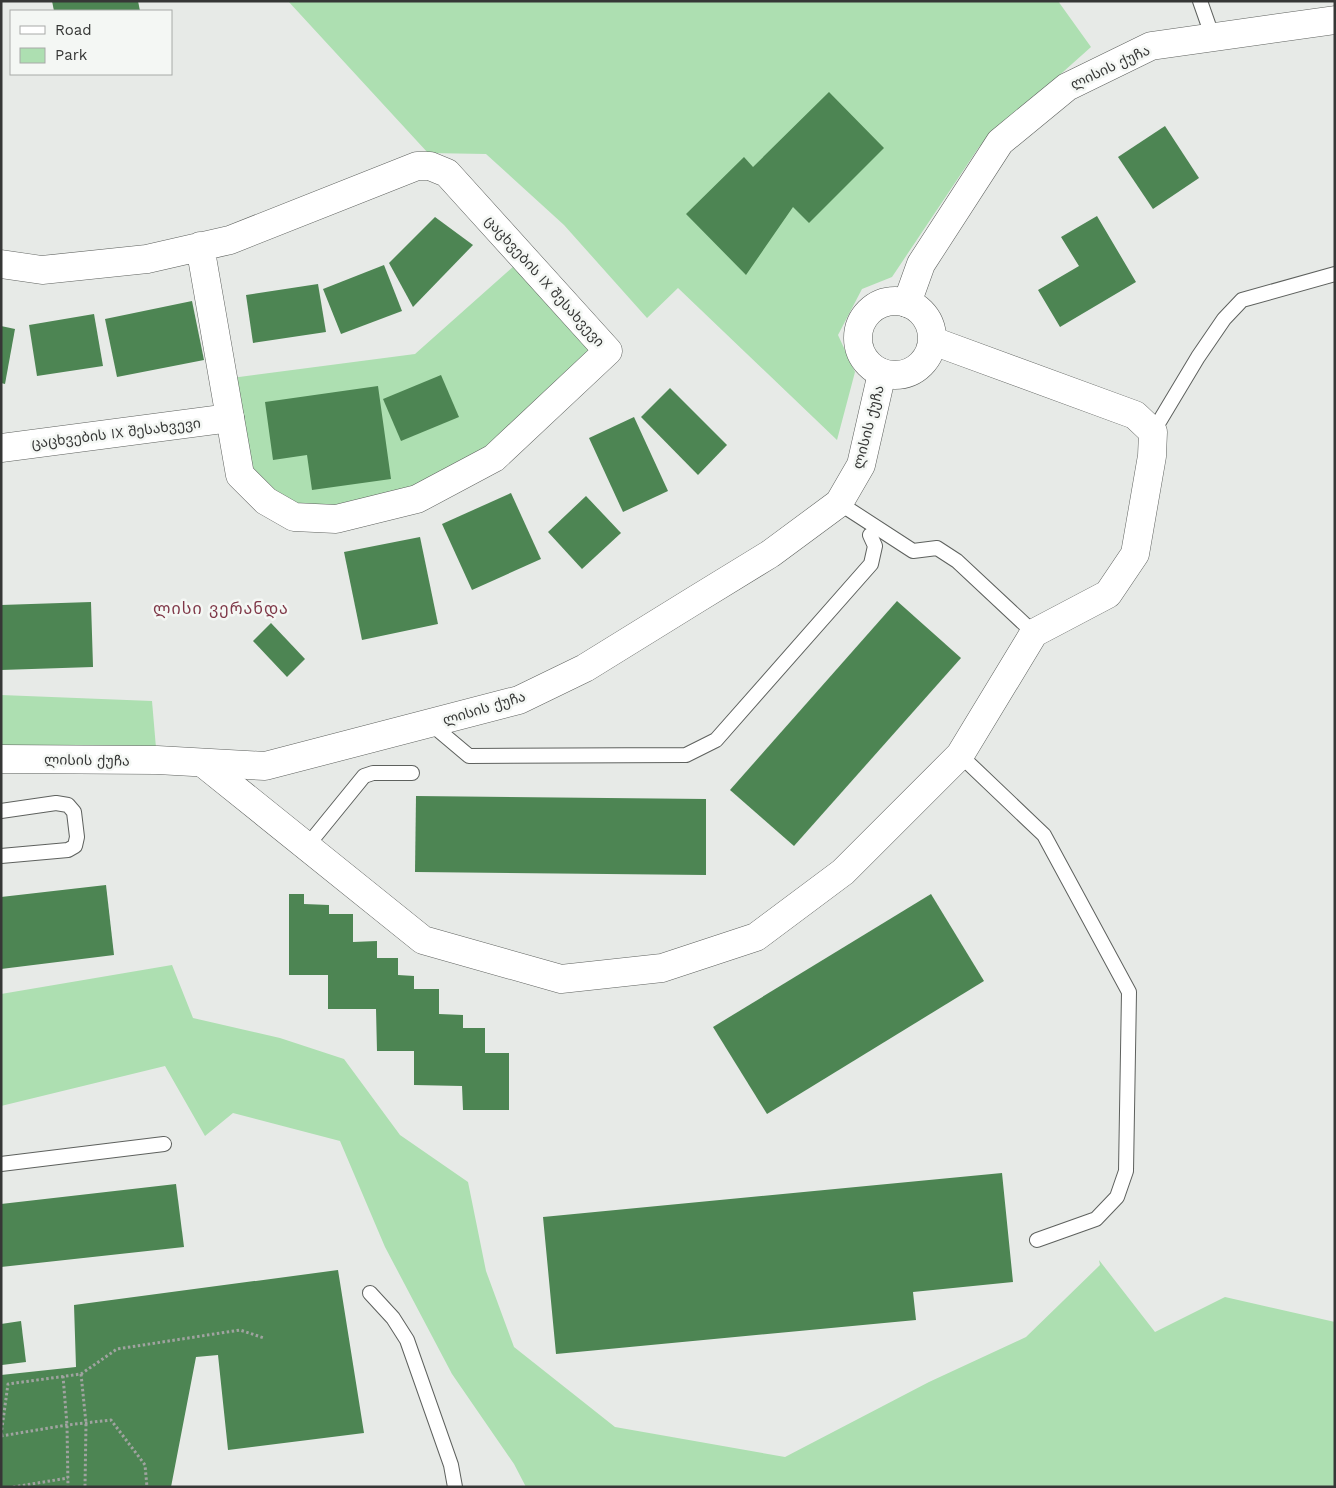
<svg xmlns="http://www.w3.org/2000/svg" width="1336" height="1488" font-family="'Work Sans','Noto Sans Georgian',sans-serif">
	<rect width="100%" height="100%" fill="#e7eae7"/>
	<g fill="#addfb1">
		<polygon points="288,1 1058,1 1091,47 979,147 892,277 862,289 838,335 855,372 837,440 678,288 647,318 564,225 486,154 428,153"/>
		<polygon points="523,258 608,351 494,458 417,499 294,517 240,475 224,379 415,354"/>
		<polygon points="1,695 152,701 156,748 1,746"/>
		<polygon points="172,965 193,1018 280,1038 344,1059 400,1135 468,1182 486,1271 514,1347 615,1427 785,1457 929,1382 1026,1337 1100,1265 1099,1260 1155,1332 1225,1297 1335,1322 1335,1487 526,1487 514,1464 452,1374 385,1247 340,1141 233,1113 205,1136 165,1066 1,1106 1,994"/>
	</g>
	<g fill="#4d8553">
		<polygon points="52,1 138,1 140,11 54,11"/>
		<polygon points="829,92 884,148 809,223 793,207 746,275 686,214 744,157 753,167"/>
		<polygon points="1165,126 1199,178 1153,209 1118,157"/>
		<polygon points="1097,216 1136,282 1060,327 1038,290 1079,266 1061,237"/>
		<polygon points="435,217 473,245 413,307 389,263"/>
		<polygon points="384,265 402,311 341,334 323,289"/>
		<polygon points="318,284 326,332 253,343 246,295"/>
		<polygon points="192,301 204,360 117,377 105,319"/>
		<polygon points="94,314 103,366 37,376 29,325"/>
		<polygon points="1,326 15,329 5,384 1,383"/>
		<polygon points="441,375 459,417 401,441 383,399"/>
		<polygon points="378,386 391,479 312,490 307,455 273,460 265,402"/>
		<polygon points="670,388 727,445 698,475 641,417"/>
		<polygon points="634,417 668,491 623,512 589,438"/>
		<polygon points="511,493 541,559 472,590 442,524"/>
		<polygon points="586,496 621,533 582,569 548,532"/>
		<polygon points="420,537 438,624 362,640 344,552"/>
		<polygon points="897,601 961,658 794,846 730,790"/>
		<polygon points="91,602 93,667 1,670 1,605"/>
		<polygon points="271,623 305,659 287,677 253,641"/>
		<polygon points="416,796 706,799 706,875 415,872"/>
		<polygon points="106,885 114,955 1,969 1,897"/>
		<polygon points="289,894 304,894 304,904 329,905 329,914 353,914 353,942 377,941 377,958 398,958 398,975 414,976 414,989 439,989 439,1014 463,1015 463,1028 485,1028 485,1053 509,1053 509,1110 463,1110 462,1086 414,1085 414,1051 377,1051 376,1009 328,1009 328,975 289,975"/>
		<polygon points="931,894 984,981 767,1114 713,1027"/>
		<polygon points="1002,1173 1013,1282 913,1292 916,1320 556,1354 543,1217"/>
		<polygon points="176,1184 184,1247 1,1267 1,1204"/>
		<polygon points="338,1270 364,1433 228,1450 218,1355 196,1357 171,1487 1,1487 1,1375 76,1367 74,1305"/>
		<polygon points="21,1321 26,1362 2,1365 1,1324"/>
	</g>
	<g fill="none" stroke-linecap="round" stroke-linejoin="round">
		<g stroke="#5e615e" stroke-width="16">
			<g id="lane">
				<polyline points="1200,1 1213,38"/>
				<polyline points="1153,432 1198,357 1224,319 1242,300 1335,274"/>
				<polyline points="839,503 913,551 937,548 957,561 1034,633"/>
				<polyline points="431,724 469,756 686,755 716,740 871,564 875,546 870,535"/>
				<polyline points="960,755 1044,835 1129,992 1126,1171 1117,1197 1096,1219 1037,1240"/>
				<polyline points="1,811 56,803 68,805 74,812 77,837 75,846 68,850 1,856"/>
				<polyline points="307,846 364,776 373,773 412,773"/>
				<polyline points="1,1164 164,1144"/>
				<polyline points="370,1293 393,1318 407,1340 451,1465 455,1487"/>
			</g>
		</g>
		<g stroke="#5e615e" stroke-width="29">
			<g id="street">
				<polyline points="1,264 42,270 147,259 230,240 417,166 430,166 447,173 608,351 494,458 417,499 336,519 294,517 266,501 240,475 200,246"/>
				<circle cx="895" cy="338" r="37"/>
				<polyline points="907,303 921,264 1000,142 1067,87 1151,46 1335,20"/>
				<polyline points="1,448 230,418"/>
				<polyline points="1,759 157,760 265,766 519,700 585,668 695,600 770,554 839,503 861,465 882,373"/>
				<polyline points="203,763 423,940 561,979 662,968 756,937 843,872 960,755 1034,633 1108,594 1135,554 1152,456 1153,432 1135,415 933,341"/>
			</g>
		</g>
		<g stroke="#a0a3a0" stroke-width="3" stroke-dasharray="2.5 2.5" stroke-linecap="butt">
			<polyline points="81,1374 86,1423 85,1487"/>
			<polyline points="63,1376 67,1425 68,1487"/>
			<polyline points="1,1435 8,1384 81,1374 117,1349 240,1330 264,1338"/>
			<polyline points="1,1436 67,1425 111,1420 145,1465 147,1487"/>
			<polyline points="13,1487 68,1478"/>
		</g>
		<use href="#lane" stroke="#fff" stroke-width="14"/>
		<use href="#street" stroke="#fff" stroke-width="28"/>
	</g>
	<g text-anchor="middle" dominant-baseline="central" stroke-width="5" stroke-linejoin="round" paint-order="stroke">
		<g font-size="14" fill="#363736" stroke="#f4f7f4">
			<text transform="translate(1110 67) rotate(-25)">ლისის ქუჩა</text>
			<text transform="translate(545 281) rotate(48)">ცაცხვების IX შესახვევი</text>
			<text transform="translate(868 427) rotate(-75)">ლისის ქუჩა</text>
			<text transform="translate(116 433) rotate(-7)">ცაცხვების IX შესახვევი</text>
			<text transform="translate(484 708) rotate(-17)">ლისის ქუჩა</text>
			<text transform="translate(87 760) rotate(1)">ლისის ქუჩა</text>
		</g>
		<g font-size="16" letter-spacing="1" fill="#7f3848" stroke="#f4f7f4">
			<text x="221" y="608">ლისი ვერანდა</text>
		</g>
	</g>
	<rect width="1336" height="1488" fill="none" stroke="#363736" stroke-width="5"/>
	<rect x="10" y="10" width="162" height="65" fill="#f4f7f4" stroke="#a8aaa8"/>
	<rect x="20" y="26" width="25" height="8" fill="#ffffff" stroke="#a8aaa8"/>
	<text x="55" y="35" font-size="15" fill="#363736">Road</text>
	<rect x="20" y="48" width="25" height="15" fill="#addfb1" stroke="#a8aaa8"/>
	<text x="55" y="60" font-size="15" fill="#363736">Park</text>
</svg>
